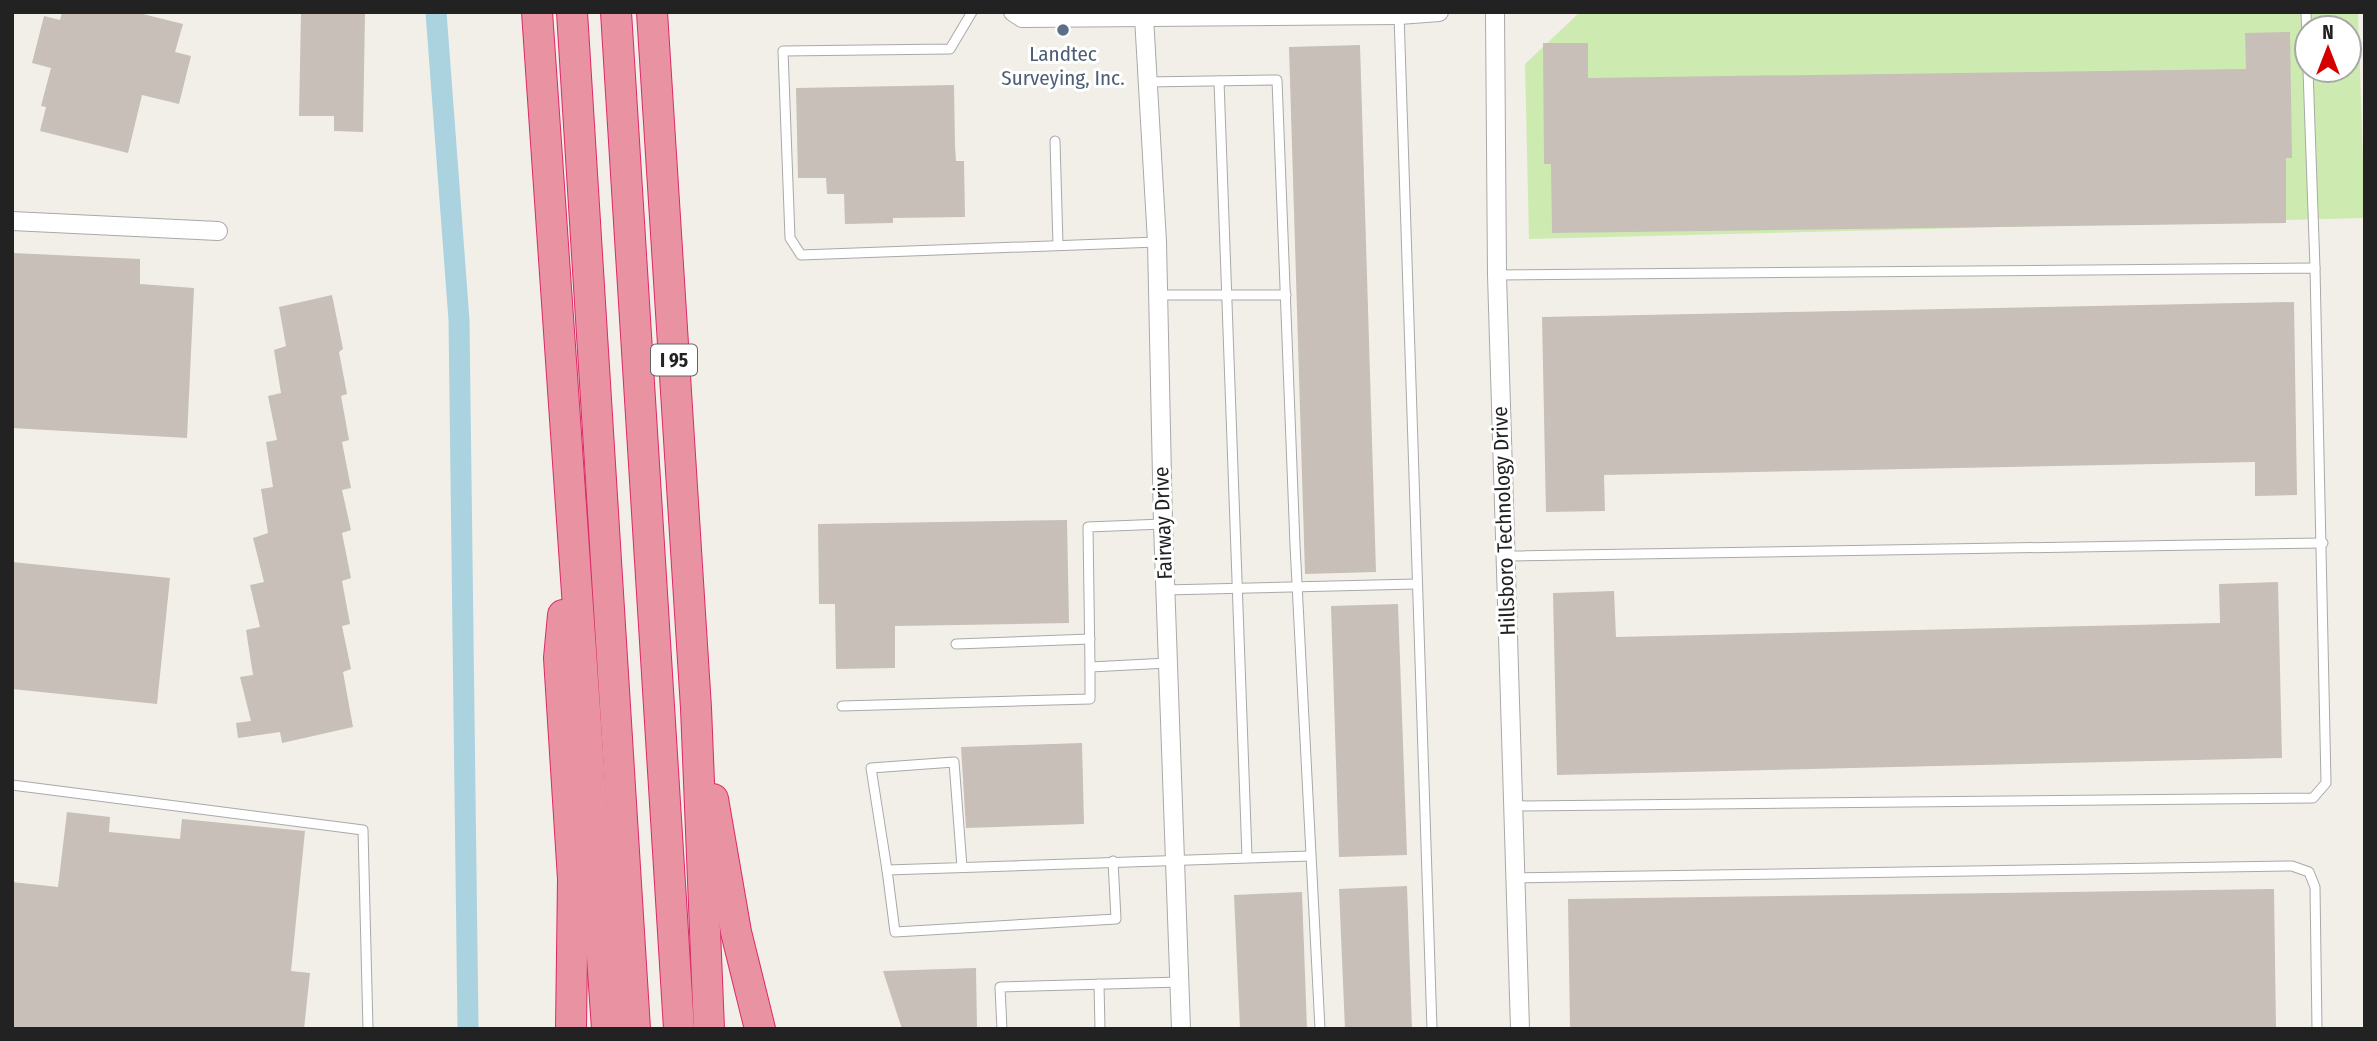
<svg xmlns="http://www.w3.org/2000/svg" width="2377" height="1041" font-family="'Fira Sans Condensed',sans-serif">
	<rect width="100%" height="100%" fill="#f2efe9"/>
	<path fill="#cdebb0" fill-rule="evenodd" d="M1580,12h778l7,206 -836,21 -4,-175zM2307,28h42v42h-42z"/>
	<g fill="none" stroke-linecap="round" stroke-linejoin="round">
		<polyline stroke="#aad3df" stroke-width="21" points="436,12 459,320 468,1029"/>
	</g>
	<g fill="#c7bfb8">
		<polygon points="62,12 135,12 183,24 175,52 191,56 179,104 142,95 128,153 40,131 46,107 41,106 51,68 32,63 44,16 60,20"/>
		<polygon points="301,12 365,12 363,132 334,131 334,116 299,116"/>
		<polygon points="2290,32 2292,158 2286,158 2286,223 1552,233 1551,164 1544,164 1543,43 1588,43 1588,78 2246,69 2245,33"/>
		<polygon points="1360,45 1376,572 1305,574 1289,47"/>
		<polygon points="954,85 955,146 956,161 964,161 965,217 893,218 893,223 845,224 844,194 827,194 826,178 798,178 796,88"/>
		<polygon points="13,253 140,259 140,284 194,288 187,438 12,428"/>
		<polygon points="332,295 343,349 339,352 347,394 341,396 349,440 342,442 351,488 342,490 351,530 342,533 351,578 342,581 350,624 342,626 351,669 343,672 353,727 282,743 280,732 238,738 236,723 251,721 240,677 253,675 246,630 260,627 250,585 264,582 253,538 268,533 261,489 273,487 266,442 277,440 268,396 281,393 274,350 286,346 279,307"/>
		<polygon points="2294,302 2297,495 2255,496 2255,462 1604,475 1605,511 1546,512 1542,317"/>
		<polygon points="1067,520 1069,623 895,626 895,668 836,669 835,604 819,604 818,524"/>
		<polygon points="12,562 170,578 157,704 12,689"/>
		<polygon points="2278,582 2282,758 1557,775 1553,593 1614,591 1616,637 2220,623 2219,584"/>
		<polygon points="1398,604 1407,855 1339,857 1331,606"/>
		<polygon points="1082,743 1084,824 966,828 961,747"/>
		<polygon points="67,812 110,817 109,832 180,839 182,819 305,831 291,971 310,973 304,1029 12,1029 12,882 58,887"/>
		<polygon points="1407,886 1412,1029 1345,1029 1339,889"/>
		<polygon points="2274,889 2276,1029 1570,1029 1568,899"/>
		<polygon points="1302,892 1307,1029 1240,1029 1234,895"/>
		<polygon points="976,968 977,1029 902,1029 883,971"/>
	</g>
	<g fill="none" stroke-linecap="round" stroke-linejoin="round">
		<g stroke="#a9a9a9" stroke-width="11">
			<g id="service">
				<polyline points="972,12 950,49 783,51 790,238 801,255 1157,242"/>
				<polyline points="2306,12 2307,39"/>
				<polyline points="1399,14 1432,1029"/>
				<polyline points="2308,70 2315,268"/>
				<polyline points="1219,81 1247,857"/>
				<polyline points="1146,82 1277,80 1295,545 1320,1029"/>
				<polyline points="1055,141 1058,245"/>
				<polyline points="1497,275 2315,268 2326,783 2313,798 1513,806"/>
				<polyline points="1158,295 1286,295"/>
				<polyline points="1163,524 1088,527 1090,667 1168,663"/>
				<polyline points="1506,556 2323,543"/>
				<polyline points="1165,590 1416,584"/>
				<polyline points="956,644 1090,639"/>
				<polyline points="842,706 1090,699 1090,667"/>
				<polyline points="12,785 363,830 368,1029"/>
				<polyline points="962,867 954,762 871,768 887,870 1311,856"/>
				<polyline points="887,870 895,932 1116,919 1113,861"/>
				<polyline points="1515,878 2292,866 2309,872 2315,887 2317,1029"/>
				<polyline points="1099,984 1100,1029"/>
				<polyline points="1002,1029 1000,987 1180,982"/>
			</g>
		</g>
		<g stroke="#a9a9a9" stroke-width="20">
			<g id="minor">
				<polyline points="1013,12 1022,18 1399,15 1439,12"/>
				<polyline points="1495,12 1497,275 1520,1029"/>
				<polyline points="1144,17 1157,242 1163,524 1181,1029"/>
				<polyline points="12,221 218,231"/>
			</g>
		</g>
		<g stroke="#dc2a67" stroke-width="32">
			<g id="motorway">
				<polyline points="537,12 607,1029"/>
				<polyline points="572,12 635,1029"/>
				<polyline points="616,12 679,1029"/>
				<polyline points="652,12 696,708 709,1029"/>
				<polyline points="563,615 559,658 573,879 571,1029"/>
				<polyline points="713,799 736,932 760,1029"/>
			</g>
		</g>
		<use href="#service" stroke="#fff" stroke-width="9"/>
		<use href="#minor" stroke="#fff" stroke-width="18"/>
		<use href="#motorway" stroke="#e892a2" stroke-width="30"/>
	</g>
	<circle fill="#5c6f8a" stroke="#fff" stroke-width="2.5" cx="1063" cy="30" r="7"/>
	<g text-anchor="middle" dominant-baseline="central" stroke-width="6" stroke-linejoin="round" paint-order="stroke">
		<rect fill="#fff" stroke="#646464" stroke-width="2" x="651" y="344.5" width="46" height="31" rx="5"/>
		<g font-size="19" font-weight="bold" fill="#222">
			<text x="674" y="360">I 95</text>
		</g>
		<g font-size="21" fill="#4e5e75" stroke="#fff">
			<text x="1063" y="54">Landtec<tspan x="1063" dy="24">Surveying, Inc.</tspan></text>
		</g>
		<g font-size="21" fill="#222" stroke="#fff">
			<text transform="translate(1504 521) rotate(-92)">Hillsboro Technology Drive</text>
			<text transform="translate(1163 523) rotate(-92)">Fairway Drive</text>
		</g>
	</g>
	<rect width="2377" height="1041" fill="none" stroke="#222222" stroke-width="28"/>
	<g transform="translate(2328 49)"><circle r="33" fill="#ffffff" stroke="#a7a7a7" stroke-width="2"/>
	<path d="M0-5L12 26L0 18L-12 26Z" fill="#d40000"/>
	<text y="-10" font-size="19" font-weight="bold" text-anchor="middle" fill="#222222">N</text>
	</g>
</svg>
